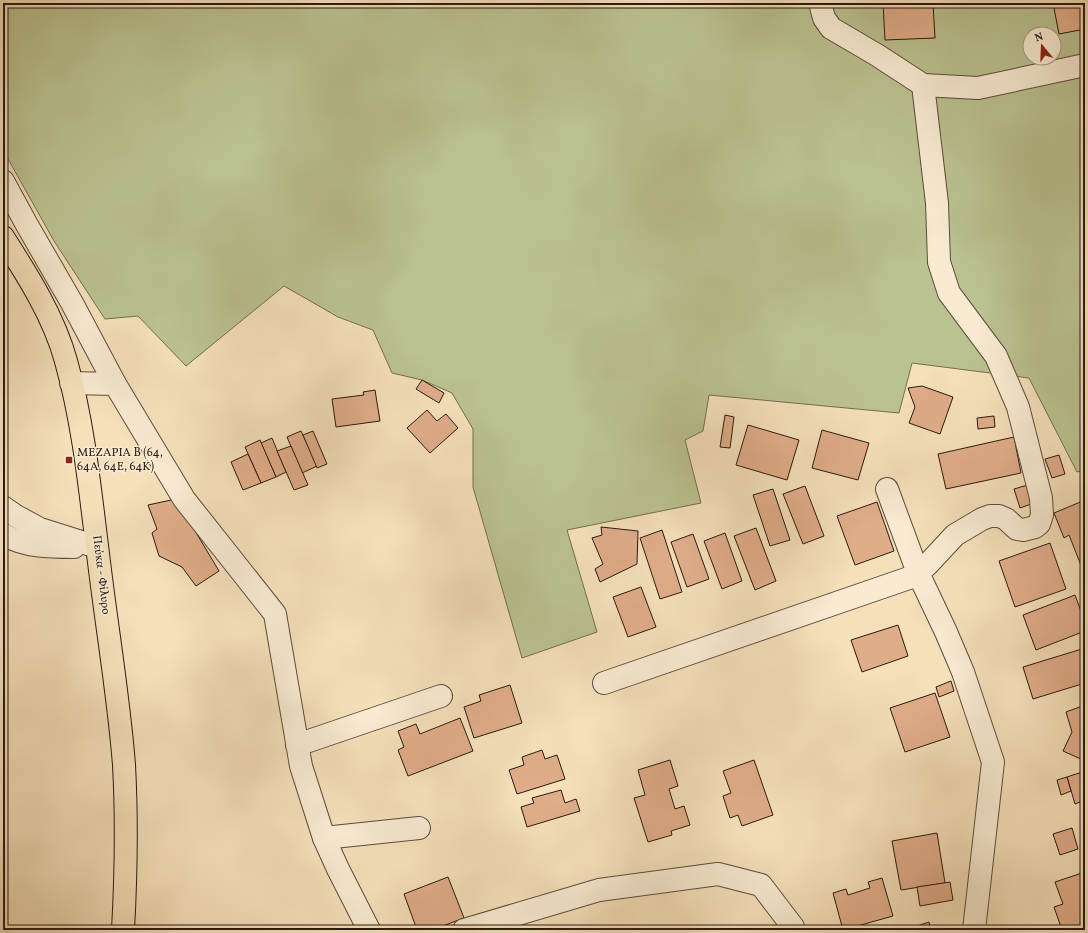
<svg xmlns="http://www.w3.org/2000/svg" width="1088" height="933" font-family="Vollkorn,serif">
	<rect width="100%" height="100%" fill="#f5e0ba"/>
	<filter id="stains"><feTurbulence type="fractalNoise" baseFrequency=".005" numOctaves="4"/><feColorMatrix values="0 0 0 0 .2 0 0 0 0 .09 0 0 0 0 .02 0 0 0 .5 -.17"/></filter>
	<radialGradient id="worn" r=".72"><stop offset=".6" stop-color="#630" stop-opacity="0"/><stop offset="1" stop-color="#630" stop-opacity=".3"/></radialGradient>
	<path fill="#bbc291" stroke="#726e52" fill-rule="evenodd" d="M3,3h1082v467l-8,2 -48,-94 -117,-15 -13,50 -190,-18 -6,36 -18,9 16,63 -134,27 30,102 -75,26 -49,-171v-58l-21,-36 -30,-13 -30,-7 -19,-43 -35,-13 -54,-31 -98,80 -48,-50 -33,3 -51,-78 -51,-91zM1030,34h24v24h-24z"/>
	<g fill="#e0ad89" stroke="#2a1912">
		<polygon points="883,3 933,3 935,38 885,40"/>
		<polygon points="1053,3 1085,3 1085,29 1059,34"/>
		<polygon points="422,380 444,393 439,403 416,389"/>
		<polygon points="922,386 953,397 940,434 909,423 915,407 908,388"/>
		<polygon points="375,390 380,421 336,427 332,399 364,395 363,392"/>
		<polygon points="427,410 437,421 446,414 458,428 430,453 407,428"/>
		<polygon points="725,415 734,417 730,448 720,447"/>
		<polygon points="994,416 995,427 978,429 977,418"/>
		<polygon points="748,425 799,440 787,480 736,465"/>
		<polygon points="822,430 869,443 858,480 812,468"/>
		<polygon points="301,431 317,466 302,473 287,437"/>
		<polygon points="313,431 327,464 317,468 303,435"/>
		<polygon points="1014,437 1021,473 946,489 938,454"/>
		<polygon points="272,438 286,472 276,477 261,443"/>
		<polygon points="260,440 276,477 261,483 245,447"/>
		<polygon points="291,446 308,485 294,490 277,451"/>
		<polygon points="248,454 261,483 243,490 231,462"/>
		<polygon points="1059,455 1065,474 1052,478 1045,459"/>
		<polygon points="1031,484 1037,502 1020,508 1014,489"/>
		<polygon points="805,486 824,536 803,544 783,494"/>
		<polygon points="773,489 790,540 770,546 753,495"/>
		<polygon points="176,499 219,571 196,586 182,567 159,556 152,533 157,529 148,505"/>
		<polygon points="1085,500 1085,572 1084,573 1069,535 1064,538 1054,513"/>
		<polygon points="877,502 894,551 855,565 837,516"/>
		<polygon points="601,527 638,531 637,564 600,582 595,569 603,564 592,538 602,535"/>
		<polygon points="756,528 776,581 755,590 734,536"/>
		<polygon points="662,530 682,592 660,599 640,538"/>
		<polygon points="725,533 742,581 722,589 704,541"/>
		<polygon points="693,534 709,579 687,587 671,542"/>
		<polygon points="1050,543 1066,589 1015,607 999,561"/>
		<polygon points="641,587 656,627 628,637 613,597"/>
		<polygon points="1075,595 1085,622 1085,631 1036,650 1023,615"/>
		<polygon points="898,625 908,656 862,672 851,640"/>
		<polygon points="1085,648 1085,683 1033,699 1023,667"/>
		<polygon points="951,681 954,691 939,697 936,687"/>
		<polygon points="510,685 522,723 474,738 464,707 481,701 479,695"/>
		<polygon points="935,693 950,737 905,752 890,708"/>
		<polygon points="1085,705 1085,760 1083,760 1063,751 1072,732 1066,712"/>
		<polygon points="460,718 473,751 408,776 398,750 404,747 398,731 416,724 420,734"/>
		<polygon points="542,750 545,759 557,755 565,779 517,794 509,770 524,765 522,757"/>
		<polygon points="670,760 678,786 669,789 675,809 684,806 690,825 671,831 672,835 648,842 634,798 645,795 638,770"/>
		<polygon points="754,760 773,815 742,826 738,815 730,818 723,796 731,793 723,771"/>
		<polygon points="1085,771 1085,800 1075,804 1067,777"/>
		<polygon points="1067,777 1071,791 1061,795 1057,780"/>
		<polygon points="561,790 565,803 576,799 580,811 527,827 521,807 534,803 532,798"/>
		<polygon points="1072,828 1078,849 1060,855 1053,834"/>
		<polygon points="937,833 945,883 901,890 892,841"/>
		<polygon points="1085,872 1085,930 1062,930 1054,907 1063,904 1055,882"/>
		<polygon points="448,877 464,918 432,930 417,930 404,894"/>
		<polygon points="882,878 893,916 843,930 833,893 846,889 848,895 870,888 868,882"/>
		<polygon points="950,882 953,900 920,906 917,887"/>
		<polygon points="929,922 931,930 905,930"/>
	</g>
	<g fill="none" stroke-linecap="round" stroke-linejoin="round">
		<g stroke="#5d4b3c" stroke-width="24">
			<g id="minor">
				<polyline points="820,3 824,18 831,28 877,55 923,85 978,88 1085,65"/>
				<polyline points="3,181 27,225 72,303 115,384"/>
				<polyline points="71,383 115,384 184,499 275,614 301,766 324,838 338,869 369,930"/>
				<polyline points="887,489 918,573 946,632 963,672 993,762 974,930"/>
				<polyline points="3,507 16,516 40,529 97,547"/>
				<path d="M3,534c21,13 47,13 71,13"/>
				<polyline points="604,683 909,578 918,573 928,564 955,535 982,519 990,516 999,516 1006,519 1017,529 1023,530 1035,527 1039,524 1042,515 1041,498 1018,407 996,356 949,293 939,262 937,203 923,85"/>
				<polyline points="297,745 441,696"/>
				<polyline points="324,838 419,828"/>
				<polyline points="464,930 599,890 718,874 761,885 793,927 794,930"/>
			</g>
		</g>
		<g stroke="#2a1912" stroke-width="24">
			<path id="major" d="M3,237c25,39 51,80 63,124 19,68 25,139 34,209 8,65 19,130 24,195 3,55 2,111 -1,165"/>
		</g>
		<use href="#minor" stroke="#f8ebd2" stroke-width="22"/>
		<use href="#major" stroke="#f5e0ba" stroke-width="22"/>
	</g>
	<rect fill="#8f2418" stroke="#f8ebd2" stroke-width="1.5" x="65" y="456" width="8" height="8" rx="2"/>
	<g text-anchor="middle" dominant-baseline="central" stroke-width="3" stroke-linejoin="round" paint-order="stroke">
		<g font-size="12" fill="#2a1912" stroke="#f8ebd2" text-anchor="start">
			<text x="77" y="453">ΜΕΖΑΡΙΑ B (64,<tspan x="77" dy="14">64Α, 64Ε, 64Κ)</tspan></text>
		</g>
		<g font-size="12" fill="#2a1912" stroke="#f8ebd2">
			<text transform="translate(101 575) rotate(83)">Πεύκα - Φίλυρο</text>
		</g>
	</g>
	<rect width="1088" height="933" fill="none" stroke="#f5e0ba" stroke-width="16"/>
	<rect x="4" y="4" width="1080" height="925" fill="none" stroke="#2a1912" stroke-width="2"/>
	<rect x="8" y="8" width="1072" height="917" fill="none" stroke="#2a1912"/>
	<g transform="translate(1042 46) rotate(341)"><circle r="19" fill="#f8ebd2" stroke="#a69785"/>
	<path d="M0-3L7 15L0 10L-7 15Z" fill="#8f2418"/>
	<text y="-6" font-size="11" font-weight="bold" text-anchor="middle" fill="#2a1912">N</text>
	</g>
	<rect width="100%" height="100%" filter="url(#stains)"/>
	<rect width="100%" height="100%" fill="url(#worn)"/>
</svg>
